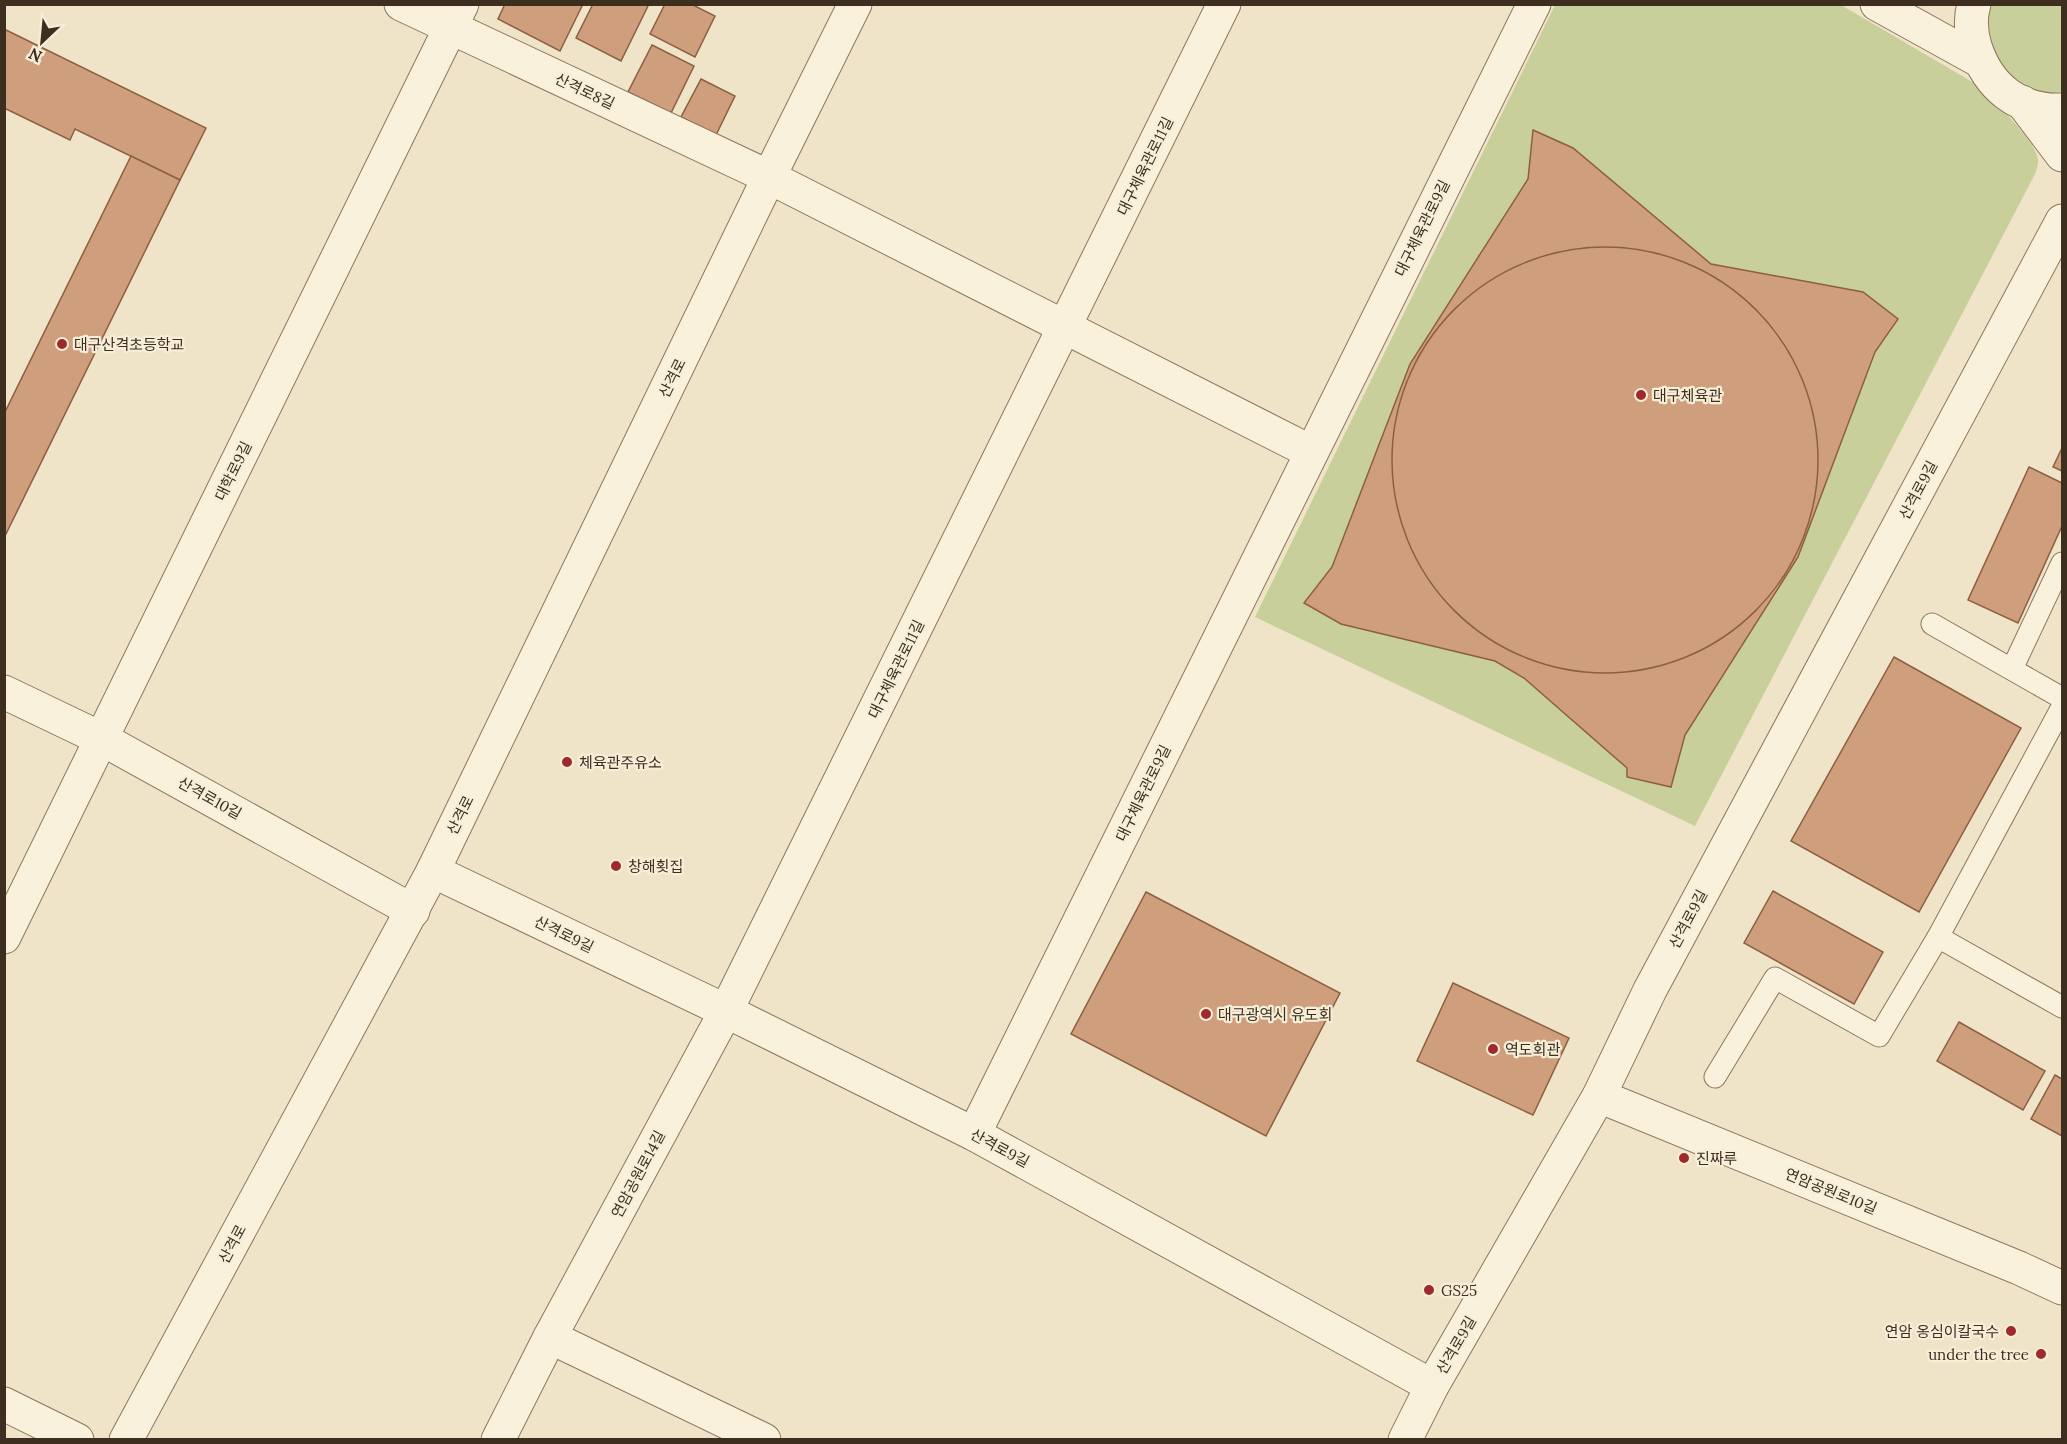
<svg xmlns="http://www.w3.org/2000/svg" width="2067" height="1444" font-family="Lora,'Noto Sans KR',serif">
	<rect width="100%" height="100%" fill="#f0e4c8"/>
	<g fill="#c9cf9b">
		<path d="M1555,5h286l152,89c9,19 43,47 45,66 1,4 -2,10 -3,14l-340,652 -440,-209z"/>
		<path d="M1991,5h71v87c-48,6 -87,-41 -71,-87z"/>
	</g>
	<g fill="#cf9f7d" stroke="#8d5f41" stroke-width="1.5">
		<polygon points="505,4 583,4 560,51 498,19"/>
		<polygon points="593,4 649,4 621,61 576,38"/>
		<polygon points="665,4 691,4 715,16 695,57 650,34"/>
		<polygon points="4,29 206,128 180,180 75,129 70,140 4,108"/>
		<polygon points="652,45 694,66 671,113 628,92"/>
		<polygon points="701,79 735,96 716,135 681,117"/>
		<polygon points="1533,130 1573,148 1711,264 1863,292 1898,319 1875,352 1798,557 1685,735 1671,787 1627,777 1627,768 1524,678 1495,661 1341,624 1304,603 1332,567 1410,364 1528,179"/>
		<polygon points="131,156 180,180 4,538 4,414"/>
		<circle cx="1605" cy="460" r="213"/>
		<polygon points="2062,448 2062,471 2053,467"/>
		<polygon points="2029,467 2062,483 2062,526 2018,623 1968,600"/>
		<polygon points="1894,657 2021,728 1919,912 1791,841"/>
		<polygon points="1773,891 1883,952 1854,1004 1744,943"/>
		<polygon points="1146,892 1340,993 1266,1136 1071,1034"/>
		<polygon points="1453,983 1569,1038 1533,1115 1417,1061"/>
		<polygon points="1959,1022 2045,1071 2023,1110 1937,1061"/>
		<polygon points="2055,1075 2062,1079 2062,1136 2031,1119"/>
	</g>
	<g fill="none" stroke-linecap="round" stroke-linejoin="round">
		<g stroke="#8d765c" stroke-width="23">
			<g id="service">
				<polyline points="1932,624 2062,698"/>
				<polyline points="2012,669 2062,563"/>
				<polyline points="1938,937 2062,707"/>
				<polyline points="1715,1077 1775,978 1879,1036 1938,937 2062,1007"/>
			</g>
		</g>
		<g stroke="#8d765c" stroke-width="35">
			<g id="minor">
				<polyline points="401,4 769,177 1311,452"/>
				<polyline points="2022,102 2062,155"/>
				<polyline points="4,692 102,739 413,911"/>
				<polyline points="433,871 726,1011 974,1134 1432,1386"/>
				<polyline points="4,937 462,4"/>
				<polyline points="1599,1096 2019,1268 2062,1288"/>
				<polyline points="974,1134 1534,4"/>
				<polyline points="550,1337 764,1440"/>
				<polyline points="4,1404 77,1440"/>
				<polyline points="498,1440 550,1337 726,1011 1224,4"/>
				<polyline points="1405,1440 1432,1386 1599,1096 1650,990 2062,221"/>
			</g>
		</g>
		<g stroke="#8d765c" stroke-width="35">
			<g id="tertiary">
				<polyline points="1877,4 1980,61"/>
				<path d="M1974,4c-4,14 -3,29 1,42 13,41 44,66 87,64"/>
				<polyline points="126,1440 433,871 769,177 855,4"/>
			</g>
		</g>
		<use href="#service" stroke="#faf1dc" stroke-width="21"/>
		<use href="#minor" stroke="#faf1dc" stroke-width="33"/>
		<use href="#tertiary" stroke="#faf1dc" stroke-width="33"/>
	</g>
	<g fill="#9e2a2b" stroke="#f7eed8" stroke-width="2">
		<circle cx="62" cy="344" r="6"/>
		<circle cx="1641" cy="395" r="6"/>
		<circle cx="567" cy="762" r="6"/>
		<circle cx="616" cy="866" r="6"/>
		<circle cx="1206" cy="1014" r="6"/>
		<circle cx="1493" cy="1049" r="6"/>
		<circle cx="1684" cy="1158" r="6"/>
		<circle cx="1429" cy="1290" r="6"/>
		<circle cx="2011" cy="1331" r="6"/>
		<circle cx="2041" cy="1354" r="6"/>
	</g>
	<g text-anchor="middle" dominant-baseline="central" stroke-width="4.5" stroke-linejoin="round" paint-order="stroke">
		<g font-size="15" fill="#3d2e20" stroke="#f7eed8">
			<text transform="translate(585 91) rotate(25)">산격로8길</text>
			<text transform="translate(1145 166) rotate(-64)">대구체육관로11길</text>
			<text transform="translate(1422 228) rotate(-64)">대구체육관로9길</text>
			<text transform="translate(672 378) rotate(-64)">산격로</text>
			<text transform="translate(233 471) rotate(-64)">대학로9길</text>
			<text transform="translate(1918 490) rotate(-62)">산격로9길</text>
			<text transform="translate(896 669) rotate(-64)">대구체육관로11길</text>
			<text transform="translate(1143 793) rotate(-64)">대구체육관로9길</text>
			<text transform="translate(210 798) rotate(29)">산격로10길</text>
			<text transform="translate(460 815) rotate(-64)">산격로</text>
			<text transform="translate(1688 919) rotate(-62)">산격로9길</text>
			<text transform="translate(564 934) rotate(26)">산격로9길</text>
			<text transform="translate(1000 1148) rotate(28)">산격로9길</text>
			<text transform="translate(638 1174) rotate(-62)">연암공원로14길</text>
			<text transform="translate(1831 1191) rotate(22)">연암공원로10길</text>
			<text transform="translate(232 1244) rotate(-62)">산격로</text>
			<text transform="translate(1456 1345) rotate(-60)">산격로9길</text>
		</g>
		<g font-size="15" fill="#3d2e20" stroke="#f7eed8" text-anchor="start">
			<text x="74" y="344">대구산격초등학교</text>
			<text x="1653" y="395">대구체육관</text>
			<text x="579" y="762">체육관주유소</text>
			<text x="628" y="866">창해횟집</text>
			<text x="1218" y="1014">대구광역시 유도회</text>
			<text x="1505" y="1049">역도회관</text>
			<text x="1696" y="1158">진짜루</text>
			<text x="1441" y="1290">GS25</text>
			<text x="1999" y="1331" text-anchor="end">연암 옹심이칼국수</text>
			<text x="2029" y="1354" text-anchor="end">under the tree</text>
		</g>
	</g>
	<rect width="2067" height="1444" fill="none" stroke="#3d2e20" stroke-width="12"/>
	<g transform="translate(42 42) rotate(206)" stroke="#f7eed8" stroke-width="4.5" paint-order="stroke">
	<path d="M0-4.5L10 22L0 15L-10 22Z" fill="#3d2e20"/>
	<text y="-9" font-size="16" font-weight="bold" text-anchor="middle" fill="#3d2e20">N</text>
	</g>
</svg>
